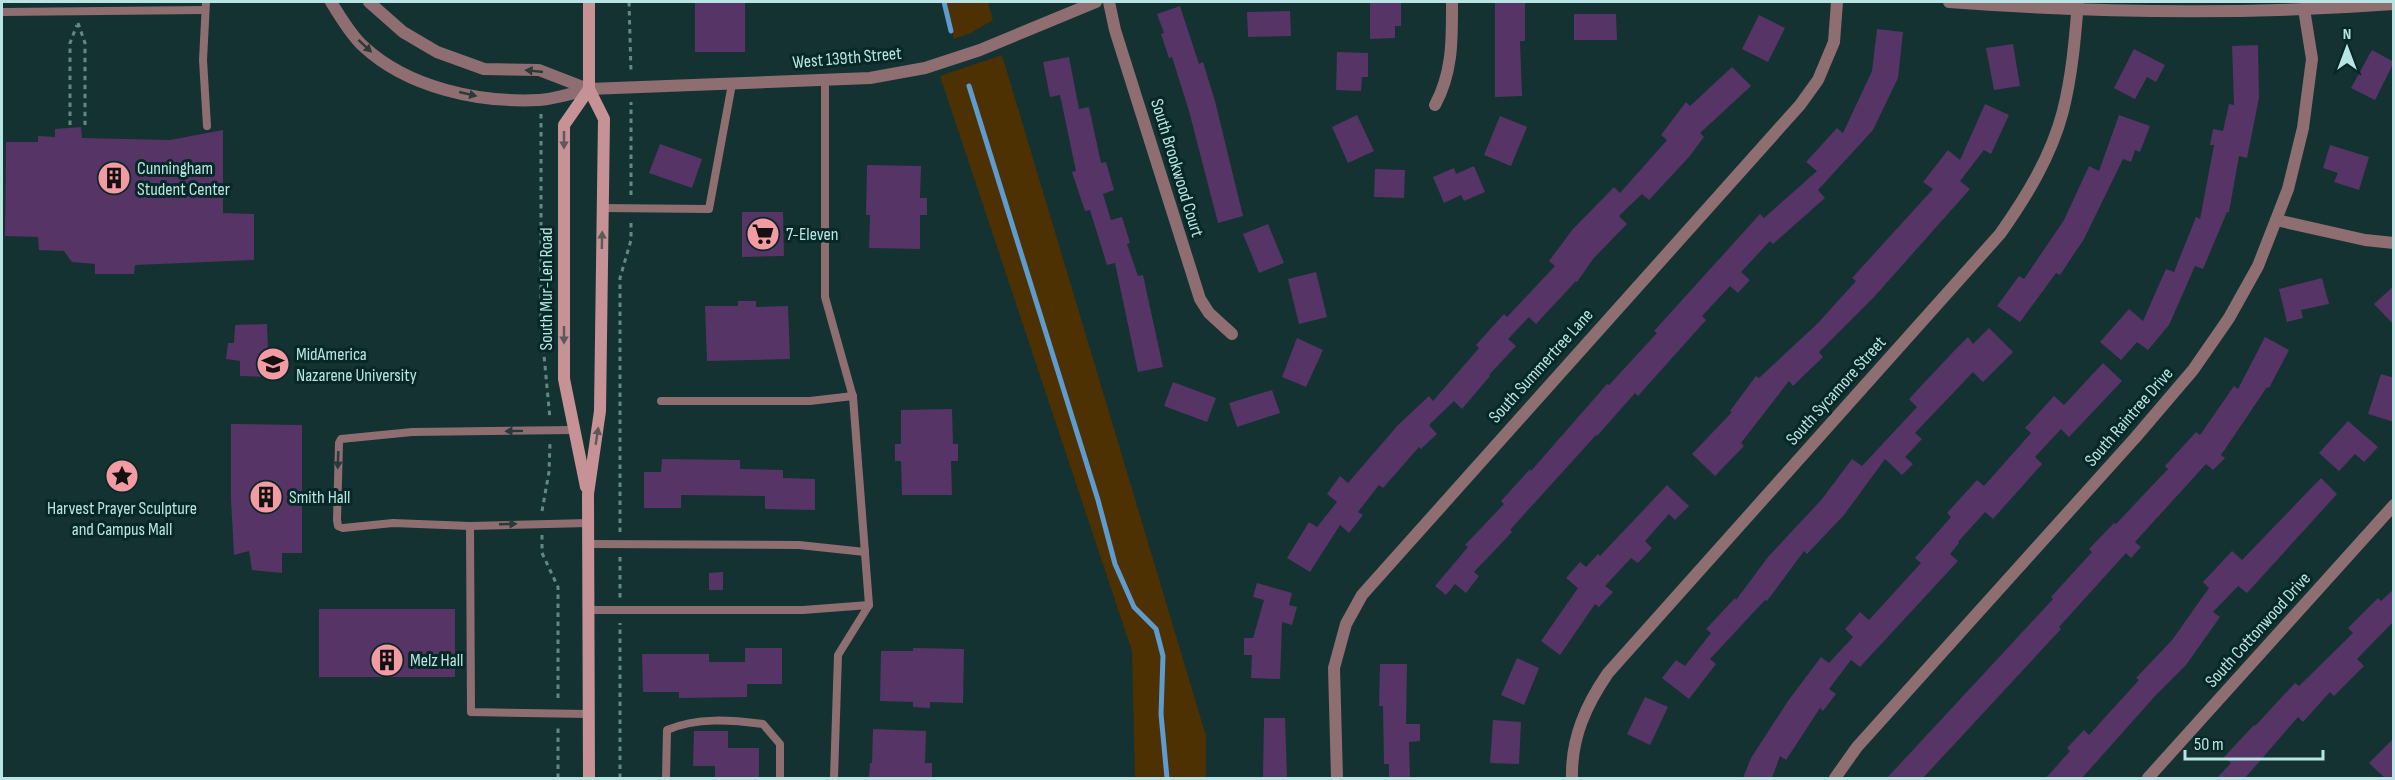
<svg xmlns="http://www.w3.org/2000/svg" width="2395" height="780" font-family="'Sofia Sans Condensed',sans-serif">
	<rect width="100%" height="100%" fill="#133231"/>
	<g fill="#4d3102">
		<polygon points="944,2 988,2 993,20 971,33 954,39"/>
		<polygon points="1002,55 1206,736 1206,778 1135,778 1132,651 940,76"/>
	</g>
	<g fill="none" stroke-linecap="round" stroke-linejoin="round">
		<g stroke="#5e9bcf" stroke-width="5">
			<polyline points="944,2 951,31"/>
			<polyline points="969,86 1098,500 1115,564 1134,607 1156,629 1163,656 1161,714 1167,778"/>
		</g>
	</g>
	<g fill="#563466">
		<rect x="695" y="2" width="50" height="50"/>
		<polygon points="1370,2 1401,2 1401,26 1395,26 1395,38 1370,39"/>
		<polygon points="1495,2 1525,2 1525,41 1520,41 1522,96 1495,97"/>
		<polygon points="1180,6 1199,64 1203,62 1215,101 1243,216 1218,223 1189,111 1172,57 1169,58 1161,34 1164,33 1157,14"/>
		<polygon points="1290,11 1291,36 1248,37 1247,12"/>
		<polygon points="1574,14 1616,14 1617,40 1574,40"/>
		<polygon points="1759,15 1785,28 1768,62 1742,49"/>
		<polygon points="1877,29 1903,32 1898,78 1873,130 1818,190 1825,198 1773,244 1770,241 1741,272 1750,280 1738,293 1730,286 1702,316 1706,320 1638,396 1635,393 1597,436 1596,435 1510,530 1512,532 1474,572 1479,576 1466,593 1455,584 1446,595 1435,586 1468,547 1465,545 1504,504 1501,501 1530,469 1531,471 1607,384 1609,385 1657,333 1654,331 1760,214 1764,218 1817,171 1806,162 1837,128 1843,133 1872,71"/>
		<polygon points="2013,44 2020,86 1994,90 1986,48"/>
		<polygon points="2258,45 2259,98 2247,158 2239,156 2229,212 2227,212 2203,269 2195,266 2169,325 2148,350 2137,342 2121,360 2100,342 2129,309 2143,321 2166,269 2174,272 2196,217 2200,219 2214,145 2210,145 2213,129 2223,131 2229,104 2234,105 2232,46"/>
		<polygon points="2134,49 2165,65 2156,82 2147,77 2135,99 2114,88"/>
		<polygon points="2372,50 2394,62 2375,100 2351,88"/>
		<polygon points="1337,52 1368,53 1368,77 1362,77 1361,91 1336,90"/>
		<polygon points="1069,57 1079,109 1089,107 1101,163 1106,162 1114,190 1103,194 1111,220 1122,217 1130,243 1127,244 1138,276 1143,275 1163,367 1138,372 1115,263 1107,265 1090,210 1085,211 1072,172 1076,171 1060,95 1050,97 1043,62"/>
		<polygon points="1732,67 1751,86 1700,133 1704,137 1689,157 1649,200 1642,194 1619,216 1627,224 1593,259 1577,282 1576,281 1536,324 1529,317 1508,339 1516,346 1489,375 1490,376 1462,409 1454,401 1429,425 1437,434 1421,449 1419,447 1383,488 1379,485 1358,512 1363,515 1349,533 1340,525 1310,572 1287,558 1309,522 1317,527 1337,502 1327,494 1340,476 1348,483 1398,425 1429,396 1433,401 1479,348 1476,345 1504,314 1507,317 1555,266 1549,261 1573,229 1614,187 1620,193 1667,140 1661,135 1686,102 1690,106"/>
		<polygon points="1985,104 2009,115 1991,154 1984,150 1960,181 1970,189 1874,297 1819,352 1823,357 1793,386 1789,381 1741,443 1744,446 1715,476 1692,454 1732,412 1730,411 1756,376 1759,378 1818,323 1856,281 1852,278 1933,189 1923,182 1948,150 1960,160"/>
		<polygon points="1357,115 1374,151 1348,163 1332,127"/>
		<polygon points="2119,115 2150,126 2140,152 2135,150 2131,162 2123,159 2084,239 2060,275 2056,273 2020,322 1997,306 2019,276 2024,279 2064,220 2089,166 2099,171"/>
		<polygon points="1500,116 1527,127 1511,166 1484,155"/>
		<polygon points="81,127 82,138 170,140 223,130 223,213 254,214 254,260 135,265 134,274 95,274 95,264 72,262 64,251 39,250 38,237 5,236 6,142 38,142 38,136 55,137 55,129"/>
		<polygon points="660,144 702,159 692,188 649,173"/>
		<polygon points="2330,145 2369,157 2359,190 2334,182 2338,173 2323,168"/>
		<polygon points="867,165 921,166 920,198 927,198 927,215 920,215 920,249 869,248 870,215 866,215"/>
		<polygon points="1474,166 1485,192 1464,201 1461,195 1444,203 1433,177 1454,168 1456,174"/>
		<polygon points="1375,169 1405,170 1404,198 1374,197"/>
		<polygon points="742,212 783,212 784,256 742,257"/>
		<polygon points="1268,224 1284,263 1259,273 1243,234"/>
		<polygon points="1316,272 1327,317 1299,324 1288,279"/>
		<polygon points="2322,278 2329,304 2301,310 2303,318 2287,322 2279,289"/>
		<polygon points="2394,286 2394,325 2374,304"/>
		<polygon points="738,301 756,301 756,307 788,306 790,359 707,361 705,306 738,306"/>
		<polygon points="267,324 269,377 240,376 240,361 226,359 228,343 234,343 235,325"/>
		<polygon points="1989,328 2013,352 1983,382 1973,372 1915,433 1922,439 1905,457 1913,464 1902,475 1885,459 1844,515 1807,554 1804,551 1767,601 1765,600 1710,659 1716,664 1689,699 1662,678 1676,660 1685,666 1711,633 1706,629 1735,598 1736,600 1768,557 1822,499 1852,459 1862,466 1917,407 1909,399 1953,352 1968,337 1973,344"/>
		<polygon points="2265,337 2289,350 2269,388 2267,387 2221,455 2225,458 2213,470 2206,464 2135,542 2141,547 2131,558 2126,553 2059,627 2061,629 1923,778 1887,778 2053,599 2051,597 2092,552 2089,549 2114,523 2116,524 2168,469 2165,466 2196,432 2200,435 2234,386 2238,389"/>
		<polygon points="1297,338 1323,350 1306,387 1282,377"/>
		<polygon points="2103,363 2122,381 2069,437 2061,429 2035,457 2042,464 1993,519 1985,512 1958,542 1959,543 1950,554 1958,561 1860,667 1851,660 1829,689 1836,694 1823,711 1820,708 1786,760 1780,756 1772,778 1743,778 1751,758 1788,701 1821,657 1829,663 1853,637 1845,629 1860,612 1869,620 1921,563 1915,558 1951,517 1947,513 1977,480 1984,486 2031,433 2025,428 2054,396 2064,405"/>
		<polygon points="2381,374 2394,378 2394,422 2368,414"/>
		<polygon points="1173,382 1216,398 1207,422 1164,406"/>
		<polygon points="1272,390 1280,413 1237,427 1229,403"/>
		<polygon points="952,409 953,444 958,444 958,461 951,461 952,495 902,495 901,461 895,461 895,444 901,444 901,410"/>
		<polygon points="2348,421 2378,447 2364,462 2355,454 2339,471 2319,453"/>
		<polygon points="231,424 302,425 302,553 282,553 282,573 252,570 249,551 234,555 231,500"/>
		<polygon points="662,459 740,460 740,469 783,470 783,478 815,479 815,510 765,509 765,496 681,495 681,508 644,508 644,472 661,472"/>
		<polygon points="2321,478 2337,494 2247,593 2238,586 2213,612 2220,617 2186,665 2156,695 2082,778 2046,778 2070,751 2067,748 2084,730 2089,735 2139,680 2136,678 2172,640 2209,588 2203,582 2232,551 2242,560"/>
		<polygon points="1667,485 1689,506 1675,520 1669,514 1645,541 1652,548 1638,563 1631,558 1605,586 1613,592 1599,607 1595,604 1560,655 1541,641 1578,588 1566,578 1580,562 1586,567 1598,554 1600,556"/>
		<polygon points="723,572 723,590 709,590 709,573"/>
		<polygon points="1257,583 1292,593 1289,605 1297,607 1292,625 1282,622 1280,679 1251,678 1252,655 1244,655 1244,638 1253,638 1264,600 1253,597"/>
		<polygon points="2394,589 2394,621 2357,659 2364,666 2334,696 2330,692 2303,722 2298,717 2245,778 2217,778 2231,763 2224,757 2254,725 2255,726 2295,683 2299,686 2353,633 2348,628 2378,598 2381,601"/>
		<rect x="319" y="609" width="136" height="68"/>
		<polygon points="745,648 782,648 782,684 747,684 747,697 679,698 679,692 643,692 642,654 709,654 709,662 745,662"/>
		<polygon points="913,648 964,649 963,703 930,702 930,708 913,707 913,702 880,701 881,651 913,651"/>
		<polygon points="1517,658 1539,668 1524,705 1501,695"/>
		<polygon points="1380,664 1407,664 1406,724 1420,724 1420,741 1409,742 1410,778 1389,778 1389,764 1384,764 1383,706 1379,706"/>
		<polygon points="1645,697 1668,707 1650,745 1627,734"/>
		<polygon points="1264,718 1285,718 1287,778 1263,778"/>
		<polygon points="1493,720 1521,722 1519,764 1490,763"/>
		<polygon points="873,729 926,731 925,763 932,763 932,778 869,778 870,763 872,763"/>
		<polygon points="694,731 728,731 728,748 759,748 759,778 715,778 715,766 693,766"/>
		<polygon points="2394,738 2394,778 2385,778 2369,763"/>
	</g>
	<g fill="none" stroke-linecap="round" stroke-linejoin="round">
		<g stroke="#638987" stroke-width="3" stroke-dasharray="4.5 4.5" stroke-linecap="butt">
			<polyline points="629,2 631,72"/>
			<polyline points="78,23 85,43 85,125"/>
			<polyline points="541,114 541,323 550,419"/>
			<polyline points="70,125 70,43 77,25"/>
			<polyline points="631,195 631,102"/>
			<polyline points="542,511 549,472 550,443"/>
			<polyline points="620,532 620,278 631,240 631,222"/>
			<polyline points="542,535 542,553 558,587 558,702"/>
			<polyline points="620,557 620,598"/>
			<polyline points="558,778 558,727"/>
			<polyline points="620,778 620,623"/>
		</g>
		<g stroke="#8e6e70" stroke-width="8">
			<polyline points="206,2 203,60 207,126"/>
			<polyline points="2,12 205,10"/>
			<polyline points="825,80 825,297 853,397 869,605 838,655 834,778"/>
			<polyline points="603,208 709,209 732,84"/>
			<polyline points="661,401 810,401 853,396"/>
			<polyline points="573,430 412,432 341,439 339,443 337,520 338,526 343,528 393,523 470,526 588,523"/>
			<polyline points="470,526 471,712 589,714"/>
			<polyline points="588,544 799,545 865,552"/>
			<polyline points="588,610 803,610 869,605"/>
			<path d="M666,778l1,-48c30,-13 64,-10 96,-6l17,20v34"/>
		</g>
		<g stroke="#8e6e70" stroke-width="12">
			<path d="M331,2c9,14 19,32 32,44 45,42 116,57 176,54 16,-1 34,-7 50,-11"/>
			<polyline points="369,2 403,32 437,52 484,69 539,70 588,89"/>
			<polyline points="1109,2 1115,30 1200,299 1209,313 1232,334"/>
			<path d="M1435,105c18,-33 17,-66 17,-103"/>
			<polyline points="2276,220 2365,240 2394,243"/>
			<polyline points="1337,778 1334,668 1346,624 1362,595 1800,105 1818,80 1834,42 1837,2"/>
			<path d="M1572,778c-1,-40 14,-73 36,-105l392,-439c26,-37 51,-77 63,-123 9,-36 12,-72 15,-109"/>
			<polyline points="1835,778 1857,747 2135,438 2193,370 2229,318 2258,266 2276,220 2288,189 2303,128 2312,59 2304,9"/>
			<polyline points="2148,778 2394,505"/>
		</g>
		<g stroke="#8e6e70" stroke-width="12">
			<path d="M1949,2c147,11 297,13 445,2"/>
			<polyline points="589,89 870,78 925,68 980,50 1096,2"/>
		</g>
		<g stroke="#c69296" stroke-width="12">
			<polyline points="586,487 564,379 564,125 589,89"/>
			<polyline points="589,778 588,494 600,411 604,119 589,89 589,2"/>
		</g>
	</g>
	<defs><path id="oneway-solid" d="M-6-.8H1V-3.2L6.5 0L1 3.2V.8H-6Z" transform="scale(1.5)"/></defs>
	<g fill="#293a39">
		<use href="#oneway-solid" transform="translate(365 46) rotate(43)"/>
		<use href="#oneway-solid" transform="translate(534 71) rotate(-174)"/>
		<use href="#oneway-solid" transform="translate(468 94) rotate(13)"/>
		<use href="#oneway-solid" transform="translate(514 431) rotate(179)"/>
		<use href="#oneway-solid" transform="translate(338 460) rotate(92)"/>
		<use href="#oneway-solid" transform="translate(508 524) rotate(-2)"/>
	</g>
	<g fill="#5d5859">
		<use href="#oneway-solid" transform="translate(564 140) rotate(90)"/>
		<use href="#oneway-solid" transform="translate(602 240) rotate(-89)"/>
		<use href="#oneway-solid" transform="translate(564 335) rotate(90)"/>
		<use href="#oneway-solid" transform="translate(597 436) rotate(-81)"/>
	</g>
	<defs>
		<g id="building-disc" transform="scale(1.725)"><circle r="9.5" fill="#f49aa3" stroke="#072827"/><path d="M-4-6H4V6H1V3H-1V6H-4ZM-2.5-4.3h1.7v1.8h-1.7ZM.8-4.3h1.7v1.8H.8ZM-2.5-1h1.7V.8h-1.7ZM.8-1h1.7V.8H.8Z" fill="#111"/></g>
		<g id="supermarket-disc" transform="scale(1.725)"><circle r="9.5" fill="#f49aa3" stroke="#072827"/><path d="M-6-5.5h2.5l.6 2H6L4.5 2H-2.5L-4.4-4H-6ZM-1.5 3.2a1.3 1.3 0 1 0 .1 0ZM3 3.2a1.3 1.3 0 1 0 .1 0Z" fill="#111"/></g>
		<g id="university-disc" transform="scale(1.725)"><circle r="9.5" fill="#f49aa3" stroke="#072827"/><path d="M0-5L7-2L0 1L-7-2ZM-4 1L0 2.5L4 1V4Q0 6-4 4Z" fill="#111"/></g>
		<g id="sight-disc" transform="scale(1.725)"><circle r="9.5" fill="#f49aa3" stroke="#072827"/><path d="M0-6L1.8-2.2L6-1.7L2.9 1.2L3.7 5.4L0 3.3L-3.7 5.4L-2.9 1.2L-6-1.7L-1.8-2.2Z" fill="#111"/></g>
	</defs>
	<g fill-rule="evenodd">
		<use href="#building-disc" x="114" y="178"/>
		<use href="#supermarket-disc" x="763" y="234"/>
		<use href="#university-disc" x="273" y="364"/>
		<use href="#sight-disc" x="122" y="476"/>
		<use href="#building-disc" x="266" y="497"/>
		<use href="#building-disc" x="387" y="660"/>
	</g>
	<g text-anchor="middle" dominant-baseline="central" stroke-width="6" stroke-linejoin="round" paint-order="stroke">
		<g font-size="18" fill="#b8e5e3" stroke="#072827">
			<text transform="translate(847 58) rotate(-5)">West 139th Street</text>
			<text transform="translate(1177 168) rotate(73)">South Brookwood Court</text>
			<text transform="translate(546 289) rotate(-90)">South Mur-Len Road</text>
			<text transform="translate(1541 366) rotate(-48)">South Summertree Lane</text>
			<text transform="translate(1836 391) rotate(-48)">South Sycamore Street</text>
			<text transform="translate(2129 417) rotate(-49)">South Raintree Drive</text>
			<text transform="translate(2258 630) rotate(-48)">South Cottonwood Drive</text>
		</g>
		<g font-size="18" fill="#b8e5e3" stroke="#072827" text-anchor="start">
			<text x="137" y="168">Cunningham<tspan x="137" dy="21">Student Center</tspan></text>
			<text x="786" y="234">7-Eleven</text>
			<text x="296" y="354">MidAmerica<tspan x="296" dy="21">Nazarene University</tspan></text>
			<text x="289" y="497">Smith Hall</text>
			<text x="122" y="508" text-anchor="middle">Harvest Prayer Sculpture<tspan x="122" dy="21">and Campus Mall</tspan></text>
			<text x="410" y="660">Melz Hall</text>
		</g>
	</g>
	<rect width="2395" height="780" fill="none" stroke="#b8e5e3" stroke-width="6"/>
	<g transform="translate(2347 48)" stroke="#072827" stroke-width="4.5" paint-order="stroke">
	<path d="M0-4.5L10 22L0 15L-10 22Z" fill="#b8e5e3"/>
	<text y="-9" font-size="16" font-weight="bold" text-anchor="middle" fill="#b8e5e3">N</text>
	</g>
	<path d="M2185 750v9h138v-9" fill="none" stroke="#b8e5e3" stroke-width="3"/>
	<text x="2194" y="750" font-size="18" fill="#b8e5e3" stroke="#072827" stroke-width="4.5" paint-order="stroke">50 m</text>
</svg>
